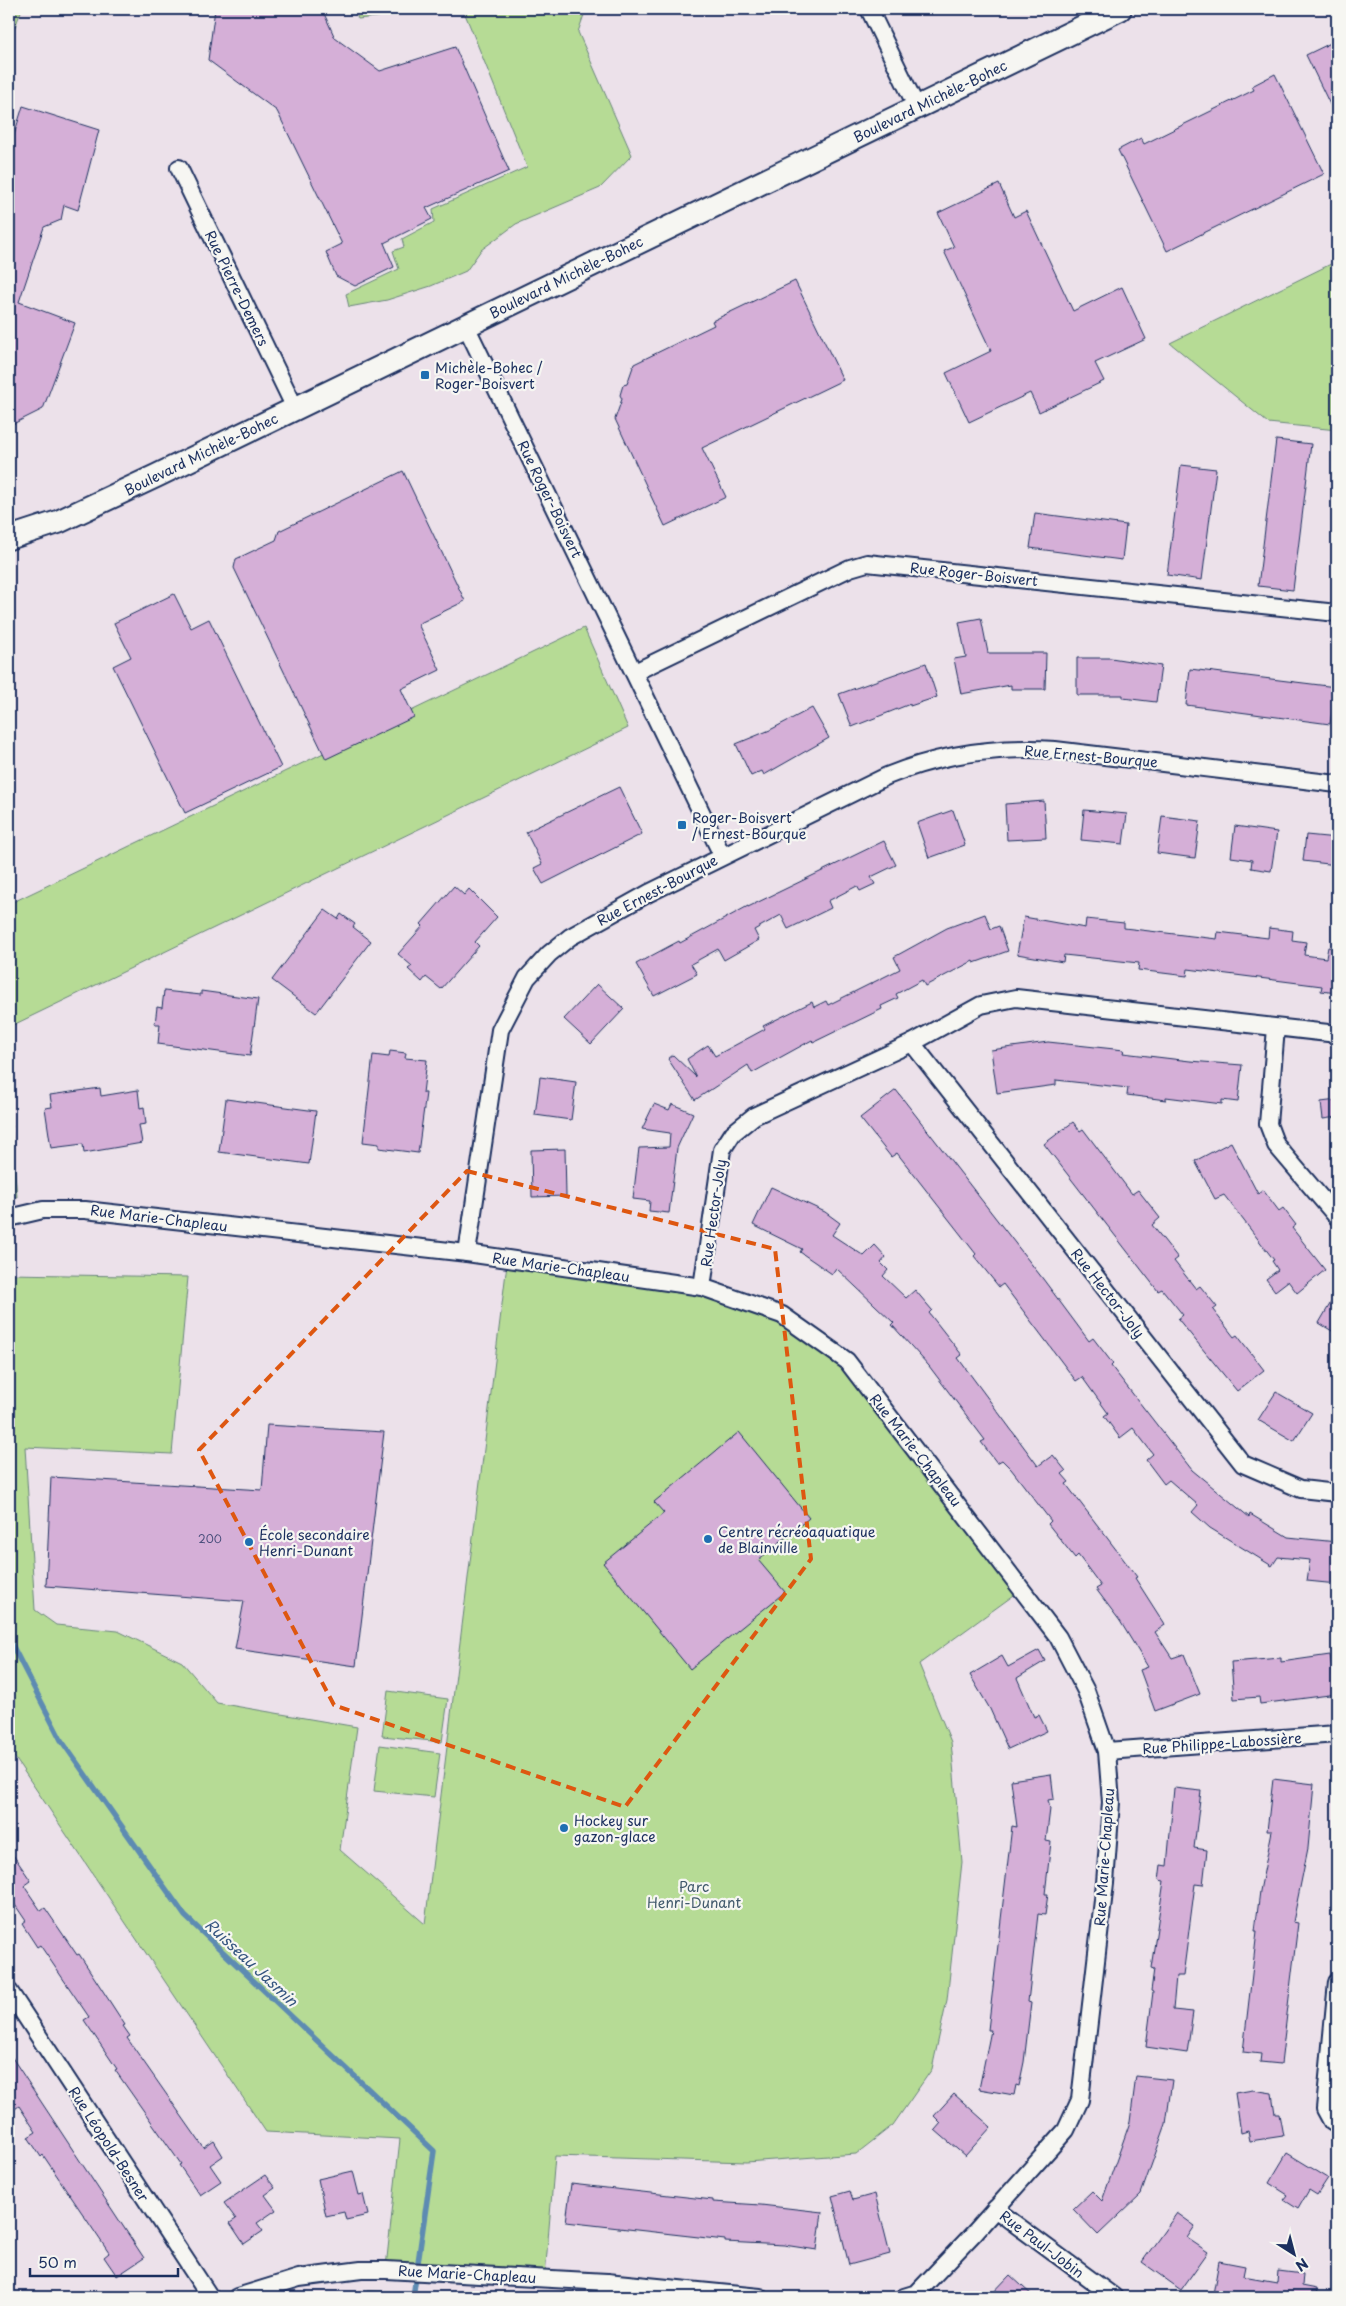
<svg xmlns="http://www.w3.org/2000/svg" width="1346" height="2306" font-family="'Playpen Sans',sans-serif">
	<rect width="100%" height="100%" fill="#ece1ea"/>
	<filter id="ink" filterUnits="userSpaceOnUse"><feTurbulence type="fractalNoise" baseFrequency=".02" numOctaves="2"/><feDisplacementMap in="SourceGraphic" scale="10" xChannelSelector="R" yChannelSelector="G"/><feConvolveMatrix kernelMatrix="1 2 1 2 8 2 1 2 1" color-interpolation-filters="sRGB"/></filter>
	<g filter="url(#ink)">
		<g fill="#b6db95" stroke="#68857a">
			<polygon points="9,9 22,9 9,42"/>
			<polygon points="354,9 448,9 358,19"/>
			<polygon points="463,9 586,9 578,32 632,155 600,188 516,224 481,250 466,271 431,286 387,300 349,307 346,294 399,269 393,251 404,247 402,239 434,222 433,209 527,167"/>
			<polygon points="1337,261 1337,430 1268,423 1170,343"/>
			<polygon points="584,628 628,728 9,1027 9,904"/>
			<polygon points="9,1101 17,1197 9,1195"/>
			<polygon points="507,1264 702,1290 777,1317 842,1356 1021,1590 919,1664 951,1742 962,1862 947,2000 932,2069 893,2125 856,2154 746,2162 555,2156 545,2276 386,2267 400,2139 266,2132 9,1749 9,1274 188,1277 172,1454 25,1447 35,1610 56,1625 118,1631 182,1662 217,1703 357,1727 340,1850 425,1924"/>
			<polygon points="388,1691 448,1699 442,1742 382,1736"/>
			<polygon points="380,1745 440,1753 434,1797 374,1791"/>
			<polygon points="368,2291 465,2295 465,2297 367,2297"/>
		</g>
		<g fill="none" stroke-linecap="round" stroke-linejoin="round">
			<polyline stroke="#5d8bb2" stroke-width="5.5" points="9,1639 61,1740 185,1916 434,2151 413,2297"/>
		</g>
		<g fill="#d5afd7" stroke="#1b2f5e">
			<polygon points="215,9 322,9 335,38 380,71 455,47 509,171 426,208 432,219 384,243 394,267 355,286 336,276 326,252 342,244 277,111 208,60"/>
			<polygon points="1337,40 1337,119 1306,55"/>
			<polygon points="1275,74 1324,174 1167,251 1118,150 1141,138 1144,144 1254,90 1252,86"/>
			<polygon points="23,106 99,130 78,210 64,205 61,220 44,227 19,302 75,323 43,409 9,426 9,151"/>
			<polygon points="999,184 1014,217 1026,211 1073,311 1122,287 1146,339 1095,363 1104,381 1039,412 1030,393 969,422 946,373 991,351 944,251 954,247 938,213"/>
			<polygon points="795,281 843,380 702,448 726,497 665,526 615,419 622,399 620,395 623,385 627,384 634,364 714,325 712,321"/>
			<polygon points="1276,440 1311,444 1293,590 1258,586"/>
			<polygon points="1181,465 1216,469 1202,580 1167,575"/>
			<polygon points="403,471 465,601 418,624 440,670 401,689 414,717 326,759 234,568 236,559 276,540 279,531"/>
			<polygon points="1035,513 1126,525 1122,560 1030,548"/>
			<polygon points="174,594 191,628 209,619 281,767 185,813 113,666 131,657 114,623"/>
			<polygon points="981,618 988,653 1046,653 1045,689 1011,689 1011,685 961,694 954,659 966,657 959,622"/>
			<polygon points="1077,658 1111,658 1161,666 1156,702 1123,698 1123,695 1077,695"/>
			<polygon points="926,663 937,697 910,706 910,704 852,727 839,694"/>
			<polygon points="1190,669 1336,687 1330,724 1186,705"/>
			<polygon points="812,708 829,738 764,775 762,771 751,776 736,744 770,730"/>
			<polygon points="619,787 642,834 543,884 534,868 542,864 526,832"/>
			<polygon points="1044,801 1046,838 1007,840 1005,804"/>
			<polygon points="953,810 965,845 929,858 917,823"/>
			<polygon points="1084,810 1127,814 1123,844 1081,840"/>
			<polygon points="1162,816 1200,821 1195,858 1157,853"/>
			<polygon points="1235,826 1277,832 1271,871 1251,868 1252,860 1231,857"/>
			<polygon points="1306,835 1337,838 1337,865 1303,861"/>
			<polygon points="884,841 896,865 871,877 875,884 860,891 857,886 828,901 831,908 788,929 781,915 754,930 759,940 724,960 718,949 691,964 697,974 654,996 636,964 679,941 680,943 748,906 748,907"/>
			<polygon points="454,886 464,895 469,889 497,917 475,942 479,946 441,989 426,977 422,982 408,969 412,966 398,954 423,926 421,924"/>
			<polygon points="325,910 338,919 341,914 355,924 353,927 371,941 316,1013 272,980"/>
			<polygon points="985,914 991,929 999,926 1008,951 974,963 973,961 925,986 922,980 896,994 898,998 881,1006 882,1009 814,1042 812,1040 752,1073 748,1065 695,1100 668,1059 673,1055 696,1077 687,1059 708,1045 715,1056 765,1029 763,1026 812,1002 814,1007 826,1001 828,1005 900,969 894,957 947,928"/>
			<polygon points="1024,917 1085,928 1086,919 1124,923 1124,928 1217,939 1218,932 1268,938 1269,928 1293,931 1292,940 1306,942 1304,955 1326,958 1328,947 1337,948 1337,993 1321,991 1322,986 1188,969 1187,976 1138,970 1139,963 1064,955 1063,962 1017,954"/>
			<polygon points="597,984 624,1009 591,1044 564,1019"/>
			<polygon points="164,991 201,995 201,991 258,999 250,1056 158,1044 160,1024 155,1024 157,1007 162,1008"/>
			<polygon points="1048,1042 1124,1050 1123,1053 1190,1061 1242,1065 1238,1102 1222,1100 1222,1104 1166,1097 1166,1100 1127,1095 1128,1088 1056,1080 1056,1085 997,1093 991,1050"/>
			<polygon points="390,1051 406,1053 405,1058 427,1060 423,1093 426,1093 418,1153 379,1148 379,1144 363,1142 373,1055 389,1057"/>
			<polygon points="540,1077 576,1082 571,1120 535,1115"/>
			<polygon points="100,1088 101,1096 138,1090 140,1108 144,1107 146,1124 139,1125 142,1143 84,1153 83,1144 51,1148 45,1108 52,1107 50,1095"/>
			<polygon points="896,1090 1043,1279 1089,1341 1093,1338 1113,1364 1111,1366 1192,1470 1249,1517 1250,1514 1288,1537 1337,1542 1337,1584 1307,1581 1310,1560 1278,1557 1272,1566 1210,1528 1192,1512 1198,1505 1169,1480 1164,1484 1146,1460 1153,1454 1133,1428 1120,1438 1104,1416 1108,1413 1082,1377 1076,1381 1003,1284 999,1287 974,1256 976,1254 897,1153 891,1157 860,1118"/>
			<polygon points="226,1099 316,1111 309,1164 219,1152"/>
			<polygon points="1337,1100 1337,1117 1323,1119 1321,1102"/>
			<polygon points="654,1104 669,1110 672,1104 693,1113 677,1148 669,1213 649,1211 650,1201 633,1199 639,1148 669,1147 670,1133 642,1129"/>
			<polygon points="1073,1122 1080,1131 1083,1129 1132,1194 1138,1190 1160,1218 1152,1225 1178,1258 1174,1261 1196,1289 1200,1286 1217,1307 1213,1310 1234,1337 1237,1335 1264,1370 1237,1391 1178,1319 1183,1315 1162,1289 1158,1291 1044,1144"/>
			<polygon points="1231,1142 1258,1194 1263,1190 1279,1211 1283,1208 1296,1225 1292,1228 1325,1270 1297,1293 1288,1281 1275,1291 1266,1279 1278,1270 1272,1261 1274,1260 1224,1195 1215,1199 1195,1161"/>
			<polygon points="565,1149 566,1196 532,1197 531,1150"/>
			<polygon points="771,1187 825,1212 840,1223 832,1235 864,1256 875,1245 886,1257 881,1263 888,1270 883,1276 906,1298 915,1290 932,1310 929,1313 962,1355 958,1358 1038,1466 1053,1455 1066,1471 1062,1474 1069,1482 1066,1484 1137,1577 1135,1578 1165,1625 1155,1632 1172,1658 1184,1654 1200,1694 1155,1711 1140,1670 1148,1667 1120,1621 1096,1589 1101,1586 1078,1555 1075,1558 1048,1524 1051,1521 1011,1469 1002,1460 997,1463 981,1442 985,1440 929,1366 892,1325 894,1323 836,1268 832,1274 800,1252 802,1249 753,1225"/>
			<polygon points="1337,1292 1337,1334 1319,1323"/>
			<polygon points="1276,1392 1312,1413 1294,1441 1258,1420"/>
			<polygon points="267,1425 384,1432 356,1666 235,1649 244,1601 46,1586 51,1477 262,1490"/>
			<polygon points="739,1432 809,1518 758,1560 785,1592 690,1669 603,1563 664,1513 654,1502"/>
			<polygon points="1039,1650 1045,1661 1017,1678 1034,1717 1039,1715 1047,1731 1008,1749 990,1709 970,1675 1002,1656 1008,1667"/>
			<polygon points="1330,1655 1333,1676 1337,1675 1337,1694 1260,1704 1259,1697 1234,1699 1231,1662 1281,1658 1281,1662"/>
			<polygon points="1051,1774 1054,1799 1048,1800 1050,1809 1046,1841 1051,1842 1045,1894 1048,1894 1045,1915 1038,1914 1028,2002 1031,2003 1024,2062 1019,2086 1016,2085 1014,2095 979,2089 991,2030 988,2030 1012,1826 1017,1827 1011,1780"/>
			<polygon points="1273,1779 1314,1784 1308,1848 1293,1922 1298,1923 1281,2064 1260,2062 1261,2054 1243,2052 1257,1931 1255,1931 1260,1891 1272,1831 1267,1831"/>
			<polygon points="1174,1788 1201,1791 1194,1848 1207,1850 1203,1885 1195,1884 1183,1976 1176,1976 1173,2010 1193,2012 1187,2053 1146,2047 1153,1992 1151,1991 1154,1969 1151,1968 1164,1881 1159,1880 1161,1865 1167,1866"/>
			<polygon points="9,1849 31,1881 24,1886 41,1911 45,1908 77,1955 79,1954 125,2025 123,2026 130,2036 127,2038 204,2148 214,2141 223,2156 210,2165 221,2181 200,2195 179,2165 181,2164 115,2070 117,2069 84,2020 89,2017 40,1945 37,1947 22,1924 26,1921 9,1896"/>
			<polygon points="9,2053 144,2258 117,2276 104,2257 109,2253 43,2155 41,2157 28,2137 36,2132 19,2106 9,2113"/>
			<polygon points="1136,2076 1172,2080 1166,2124 1141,2194 1098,2235 1073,2209 1092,2191 1102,2201 1130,2122"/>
			<polygon points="1253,2090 1272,2093 1275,2114 1279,2114 1283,2136 1250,2141 1248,2131 1241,2133 1235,2093"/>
			<polygon points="954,2094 991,2127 965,2156 935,2130 941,2123 934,2116"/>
			<polygon points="1287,2153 1328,2178 1317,2195 1309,2190 1298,2209 1284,2200 1288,2195 1269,2183"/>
			<polygon points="353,2171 359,2195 363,2194 368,2215 346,2220 344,2212 326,2216 318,2179"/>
			<polygon points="265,2175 275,2188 265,2195 276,2210 257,2223 263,2231 244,2244 230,2223 236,2219 224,2203"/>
			<polygon points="571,2184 713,2200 713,2202 761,2205 822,2212 817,2250 784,2245 725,2242 725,2240 566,2222"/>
			<polygon points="850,2191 853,2200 875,2194 890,2254 849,2265 832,2196"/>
			<polygon points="1177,2213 1195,2226 1187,2238 1208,2252 1181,2290 1142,2262"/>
			<polygon points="1219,2261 1245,2266 1243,2276 1277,2282 1278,2271 1303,2274 1302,2286 1317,2289 1316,2297 1233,2297 1213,2294"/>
			<polygon points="1010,2275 1034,2297 989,2297"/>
		</g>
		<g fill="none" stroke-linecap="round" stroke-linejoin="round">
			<g stroke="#1b2f5e" stroke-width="20">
				<g id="street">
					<polyline points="869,9 917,108"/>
					<polyline points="179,168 295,408"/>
					<polyline points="466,326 722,855"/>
					<polyline points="635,672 850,568 867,563 1337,613"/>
					<polyline points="1276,1028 1268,1124 1276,1145 1337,1217"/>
					<polyline points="912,1043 1243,1464 1301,1489 1337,1493"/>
					<polyline points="9,1218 43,1210 85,1210 467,1253 702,1287 782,1315 847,1361 1058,1637 1086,1691 1107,1751 1111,1802 1105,1883 1080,2100 1066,2130 975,2232 917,2293 904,2297"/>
					<path d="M467,1253l33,-223 27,-52 22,-24 21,-17 79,-44 238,-117c54,-22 110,-30 168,-26l282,34"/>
					<polyline points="702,1287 722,1150 733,1133 754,1116 912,1043 981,1005 1016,998 1337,1034"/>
					<polyline points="1107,1751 1337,1734"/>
					<polyline points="1337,1982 1325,2109 1332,2122 1337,2125"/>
					<polyline points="9,1991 210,2297"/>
					<polyline points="995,2209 1114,2297"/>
					<polyline points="237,2297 299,2278 361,2270 386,2270 607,2282 760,2297"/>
					<polyline points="605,2297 607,2282"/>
				</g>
			</g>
			<g stroke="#1b2f5e" stroke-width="26">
				<polyline id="secondary" points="9,538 58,522 156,476 1120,9"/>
			</g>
			<use href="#street" stroke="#f6f6f2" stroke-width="16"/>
			<use href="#secondary" stroke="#f6f6f2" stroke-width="22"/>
		</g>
	</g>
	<path fill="none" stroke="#de5710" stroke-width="4" stroke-dasharray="10 6" stroke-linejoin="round" d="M467,1171l308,78 36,310 -186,248 -291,-102 -135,-255z"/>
	<g fill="#1f6fb2" stroke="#f6f6f2" stroke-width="2">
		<rect x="420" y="370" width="10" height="10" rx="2.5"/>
		<rect x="677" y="820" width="10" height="10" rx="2.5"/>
		<circle cx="708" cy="1539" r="5"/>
		<circle cx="249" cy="1542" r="5"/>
		<circle cx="564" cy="1828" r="5"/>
	</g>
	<g text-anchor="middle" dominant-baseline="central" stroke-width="4.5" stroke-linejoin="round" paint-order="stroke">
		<g font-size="11" fill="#4a4f7c">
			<text x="210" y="1538">200</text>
		</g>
		<g font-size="14" fill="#1b2f5e" stroke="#f6f6f2">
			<text transform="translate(930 101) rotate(-26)">Boulevard Michèle-Bohec</text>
			<text transform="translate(566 277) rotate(-26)">Boulevard Michèle-Bohec</text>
			<text transform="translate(237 288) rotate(64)">Rue Pierre-Demers</text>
			<text transform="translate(201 454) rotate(-26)">Boulevard Michèle-Bohec</text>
			<text transform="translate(550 499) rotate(64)">Rue Roger-Boisvert</text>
			<text transform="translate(974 574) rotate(6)">Rue Roger-Boisvert</text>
			<text transform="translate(1091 756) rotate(5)">Rue Ernest-Bourque</text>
			<text transform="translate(657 890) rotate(-28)">Rue Ernest-Bourque</text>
			<text transform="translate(713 1213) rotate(-82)">Rue Hector-Joly</text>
			<text transform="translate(159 1218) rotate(7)">Rue Marie-Chapleau</text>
			<text transform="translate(561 1267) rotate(8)">Rue Marie-Chapleau</text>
			<text transform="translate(1108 1293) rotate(52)">Rue Hector-Joly</text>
			<text transform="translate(916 1450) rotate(52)">Rue Marie-Chapleau</text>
			<text transform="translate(1222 1743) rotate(-4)">Rue Philippe-Labossière</text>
			<text transform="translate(1104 1857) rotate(-86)">Rue Marie-Chapleau</text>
			<text transform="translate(109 2144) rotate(57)">Rue Léopold-Besner</text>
			<text transform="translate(1042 2244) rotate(37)">Rue Paul-Jobin</text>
			<text transform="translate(467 2274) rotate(3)">Rue Marie-Chapleau</text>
		</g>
		<g font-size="14" fill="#1b2f5e" stroke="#f6f6f2" text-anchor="start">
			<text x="435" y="367">Michèle-Bohec /<tspan x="435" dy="16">Roger-Boisvert</tspan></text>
			<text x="692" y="817">Roger-Boisvert<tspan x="692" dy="16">/ Ernest-Bourque</tspan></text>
			<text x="718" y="1531">Centre récréoaquatique<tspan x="718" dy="16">de Blainville</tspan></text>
			<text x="259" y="1534">École secondaire<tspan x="259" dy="16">Henri-Dunant</tspan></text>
			<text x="574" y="1820">Hockey sur<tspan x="574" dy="16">gazon-glace</tspan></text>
		</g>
		<g font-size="14" fill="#425a6c" stroke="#f6f6f2">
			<text x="694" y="1886">Parc<tspan x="694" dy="16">Henri-Dunant</tspan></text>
		</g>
		<g font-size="15" font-style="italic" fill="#365681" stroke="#f6f6f2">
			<text transform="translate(252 1962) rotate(43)">Ruisseau Jasmin</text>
		</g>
	</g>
	<rect width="1346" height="2306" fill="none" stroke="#f6f6f2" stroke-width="30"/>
	<rect x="15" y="15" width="1316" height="2276" fill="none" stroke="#1b2f5e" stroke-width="2" filter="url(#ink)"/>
	<g transform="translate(1294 2254) rotate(144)" stroke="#f6f6f2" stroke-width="4" paint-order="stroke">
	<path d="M0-4L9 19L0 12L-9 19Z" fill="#1b2f5e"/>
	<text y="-8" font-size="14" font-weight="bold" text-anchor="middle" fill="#1b2f5e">N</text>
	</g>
	<path d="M30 2268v8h148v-8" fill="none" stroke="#1b2f5e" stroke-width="2.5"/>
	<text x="38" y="2268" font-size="15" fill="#1b2f5e" stroke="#f6f6f2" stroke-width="4" paint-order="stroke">50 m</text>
</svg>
